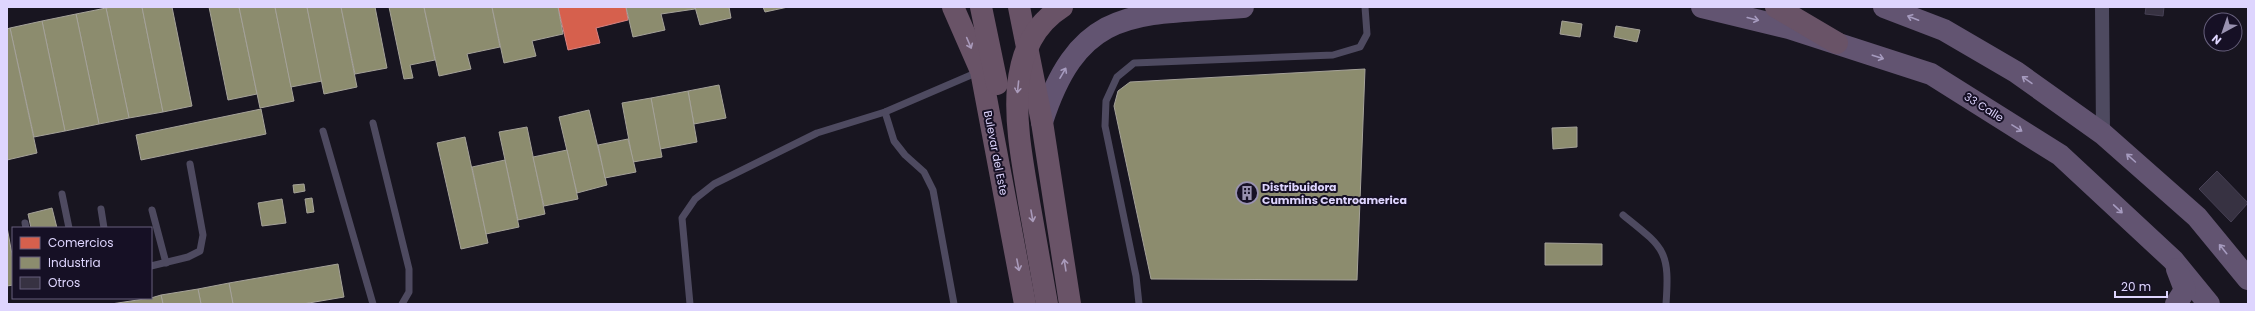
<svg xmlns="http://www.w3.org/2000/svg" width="2255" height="311" font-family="Poppins,sans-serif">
	<rect width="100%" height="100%" fill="#181520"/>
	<polygon fill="#d6604d" stroke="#d88382" points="558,7 626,7 628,20 596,28 600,43 568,50"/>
	<g fill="#8c8c6e" stroke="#a5a299">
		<polygon points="112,7 142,7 163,112 129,118 106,8"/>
		<polygon points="142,7 172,7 192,106 163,112"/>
		<polygon points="209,7 239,7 257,94 228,100"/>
		<polygon points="239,7 275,7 294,101 260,108"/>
		<polygon points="275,7 307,7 322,81 291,87"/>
		<polygon points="307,7 341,7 357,87 324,94"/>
		<polygon points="341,7 375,7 387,68 355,74"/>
		<polygon points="389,7 424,7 435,60 410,65 413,78 404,79"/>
		<polygon points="424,7 492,7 500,47 467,54 471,69 439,76"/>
		<polygon points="492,7 558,7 563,34 532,41 536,56 504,63"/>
		<polygon points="626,7 695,7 695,9 661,14 665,30 633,37"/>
		<polygon points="695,7 729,7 731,18 700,25"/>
		<polygon points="763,7 788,7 765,12"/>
		<polygon points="106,8 129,118 99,124 76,14"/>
		<polygon points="76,14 99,124 65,131 42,21"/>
		<polygon points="42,21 65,131 34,137 10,28"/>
		<polygon points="1562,21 1582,24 1580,37 1560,34"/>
		<polygon points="1616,26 1640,30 1637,42 1614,37"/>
		<polygon points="10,28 37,153 7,160 7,29"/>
		<polygon points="1365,69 1357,280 1151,279 1114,106 1118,91 1130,82"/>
		<polygon points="719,85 726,118 694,124 688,91"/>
		<polygon points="688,91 697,142 660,149 651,98"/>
		<polygon points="651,98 662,157 633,162 622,103"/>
		<polygon points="261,109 266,134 141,160 136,135"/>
		<polygon points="589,110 607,185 577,193 559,117"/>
		<polygon points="527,127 545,214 518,220 499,132"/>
		<polygon points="1577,127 1577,147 1553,149 1552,128"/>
		<polygon points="465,137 488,243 461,249 437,143"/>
		<polygon points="628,139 636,172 605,178 598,145"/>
		<polygon points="567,150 578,199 544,206 533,157"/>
		<polygon points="505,160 519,227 486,234 472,167"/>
		<polygon points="304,184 305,191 294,193 293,185"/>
		<polygon points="312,198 314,212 307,213 305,199"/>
		<polygon points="282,199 286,223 262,226 258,203"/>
		<polygon points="52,208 57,228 31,228 28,214"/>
		<polygon points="7,227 13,260 13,285 7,286"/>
		<polygon points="1545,243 1602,244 1602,265 1545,265"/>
		<polygon points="338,264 344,297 303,304 233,304 229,283"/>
		<polygon points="229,283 233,304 201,304 198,289"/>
		<polygon points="198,289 201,304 163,304 161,295"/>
		<polygon points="161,295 163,304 111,304 151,298"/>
	</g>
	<g fill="#373242" stroke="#464054">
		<polygon points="2146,7 2164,7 2163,16 2145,14"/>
		<polygon points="2217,171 2248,203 2231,222 2199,189"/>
	</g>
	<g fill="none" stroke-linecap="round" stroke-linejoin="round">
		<g stroke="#4e4a60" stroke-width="7">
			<polyline points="885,112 894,141 905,155 924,172 933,190 954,304"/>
			<polyline points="373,123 409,269 409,292 402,304"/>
			<polyline points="323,131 373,304"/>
			<polyline points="62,194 69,228"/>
			<polyline points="101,209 104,228"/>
			<polyline points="152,210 166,263"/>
			<path d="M1623,215c41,33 47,35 43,89"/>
			<polyline points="25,223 26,228"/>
			<polyline points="151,266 188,257 200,251 203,235 190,164"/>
			<polyline points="690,304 682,218 695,199 714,184 817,133 885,112 978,72"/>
			<polyline points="1139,304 1136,276 1105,126 1106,101 1117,77 1134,63 1333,55 1360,47 1367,34 1365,7"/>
		</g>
		<polyline stroke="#4e4a60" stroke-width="14" points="2102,7 2103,134"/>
		<g stroke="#625471" stroke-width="22">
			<polyline points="1702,7 1789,28 1931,74 2060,155 2173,260 2209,304"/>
			<polyline points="1884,7 1944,30 2016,72 2103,134 2197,217 2248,279"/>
			<path d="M1042,122c38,-118 95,-107 201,-115"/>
			<polyline points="2176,304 2185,290 2177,269"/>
		</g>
		<g stroke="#695367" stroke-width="22">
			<polyline points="953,7 981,71 1025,304"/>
			<polyline points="981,7 997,84"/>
			<polyline points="1019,7 1042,122 1070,304"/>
			<polyline points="1776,7 1837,43"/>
		</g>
		<path stroke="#695367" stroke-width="22" d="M1047,304c-6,-34 -12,-68 -18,-102 -10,-63 -32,-154 33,-195"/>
	</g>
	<defs><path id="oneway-shaft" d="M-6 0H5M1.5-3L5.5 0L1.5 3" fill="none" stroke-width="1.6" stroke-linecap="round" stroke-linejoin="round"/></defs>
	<g stroke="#a69bbf">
		<use href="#oneway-shaft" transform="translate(1913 18) rotate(-159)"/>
		<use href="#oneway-shaft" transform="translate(1753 19) rotate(14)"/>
		<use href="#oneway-shaft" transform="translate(1878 57) rotate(18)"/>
		<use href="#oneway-shaft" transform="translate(1063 73) rotate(-60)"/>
		<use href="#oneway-shaft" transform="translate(2027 80) rotate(-145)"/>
		<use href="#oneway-shaft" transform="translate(2017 128) rotate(32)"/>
		<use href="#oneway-shaft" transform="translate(2131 158) rotate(-138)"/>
		<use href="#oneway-shaft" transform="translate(2118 209) rotate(43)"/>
		<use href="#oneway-shaft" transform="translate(2223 249) rotate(-129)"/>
	</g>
	<g stroke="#a99aba">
		<use href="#oneway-shaft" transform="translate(969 43) rotate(67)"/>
		<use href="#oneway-shaft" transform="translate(1018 87) rotate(96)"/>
		<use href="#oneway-shaft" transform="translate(1032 216) rotate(80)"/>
		<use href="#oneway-shaft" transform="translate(1018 265) rotate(79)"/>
		<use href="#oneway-shaft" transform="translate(1065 265) rotate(-99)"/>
	</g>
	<defs>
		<g id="building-ring" transform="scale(1.15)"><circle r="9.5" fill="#161025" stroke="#9992b0" stroke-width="1.5"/><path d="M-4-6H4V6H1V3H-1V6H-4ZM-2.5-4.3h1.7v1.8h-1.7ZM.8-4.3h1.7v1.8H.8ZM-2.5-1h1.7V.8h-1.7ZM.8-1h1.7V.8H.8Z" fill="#9992b0"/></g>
	</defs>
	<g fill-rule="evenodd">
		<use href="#building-ring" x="1247" y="193"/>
	</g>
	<g text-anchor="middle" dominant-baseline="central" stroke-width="4" stroke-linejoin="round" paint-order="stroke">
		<g font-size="11" fill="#ded5fe" stroke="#161025">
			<text transform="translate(1984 107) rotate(32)">33 Calle</text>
			<text transform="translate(996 153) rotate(79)">Bulevar del Este</text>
		</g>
		<g font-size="11" font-weight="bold" fill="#ded5fe" stroke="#161025" text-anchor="start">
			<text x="1262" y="187">Distribuidora<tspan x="1262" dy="13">Cummins Centroamerica</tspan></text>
		</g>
	</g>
	<rect width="2255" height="311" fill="none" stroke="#ded5fe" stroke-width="16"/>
	<rect x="12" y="227" width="140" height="72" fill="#161025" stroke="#665f7c"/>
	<rect x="20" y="237" width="20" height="12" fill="#d6604d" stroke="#665f7c"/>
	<text x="48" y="247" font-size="12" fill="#ded5fe">Comercios</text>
	<rect x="20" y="257" width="20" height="12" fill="#8c8c6e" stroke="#665f7c"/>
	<text x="48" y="267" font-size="12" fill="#ded5fe">Industria</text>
	<rect x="20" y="277" width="20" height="12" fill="#373242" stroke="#665f7c"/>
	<text x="48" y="287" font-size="12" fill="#ded5fe">Otros</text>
	<g transform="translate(2223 32) rotate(220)"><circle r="19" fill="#161025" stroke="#665f7c"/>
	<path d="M0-3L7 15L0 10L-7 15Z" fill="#9992b0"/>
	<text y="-6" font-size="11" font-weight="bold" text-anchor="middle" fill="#ded5fe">N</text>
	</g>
	<path d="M2115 291v6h52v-6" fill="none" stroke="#ded5fe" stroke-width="2"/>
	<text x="2121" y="291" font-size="12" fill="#ded5fe" stroke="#161025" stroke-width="3" paint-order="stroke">20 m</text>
</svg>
